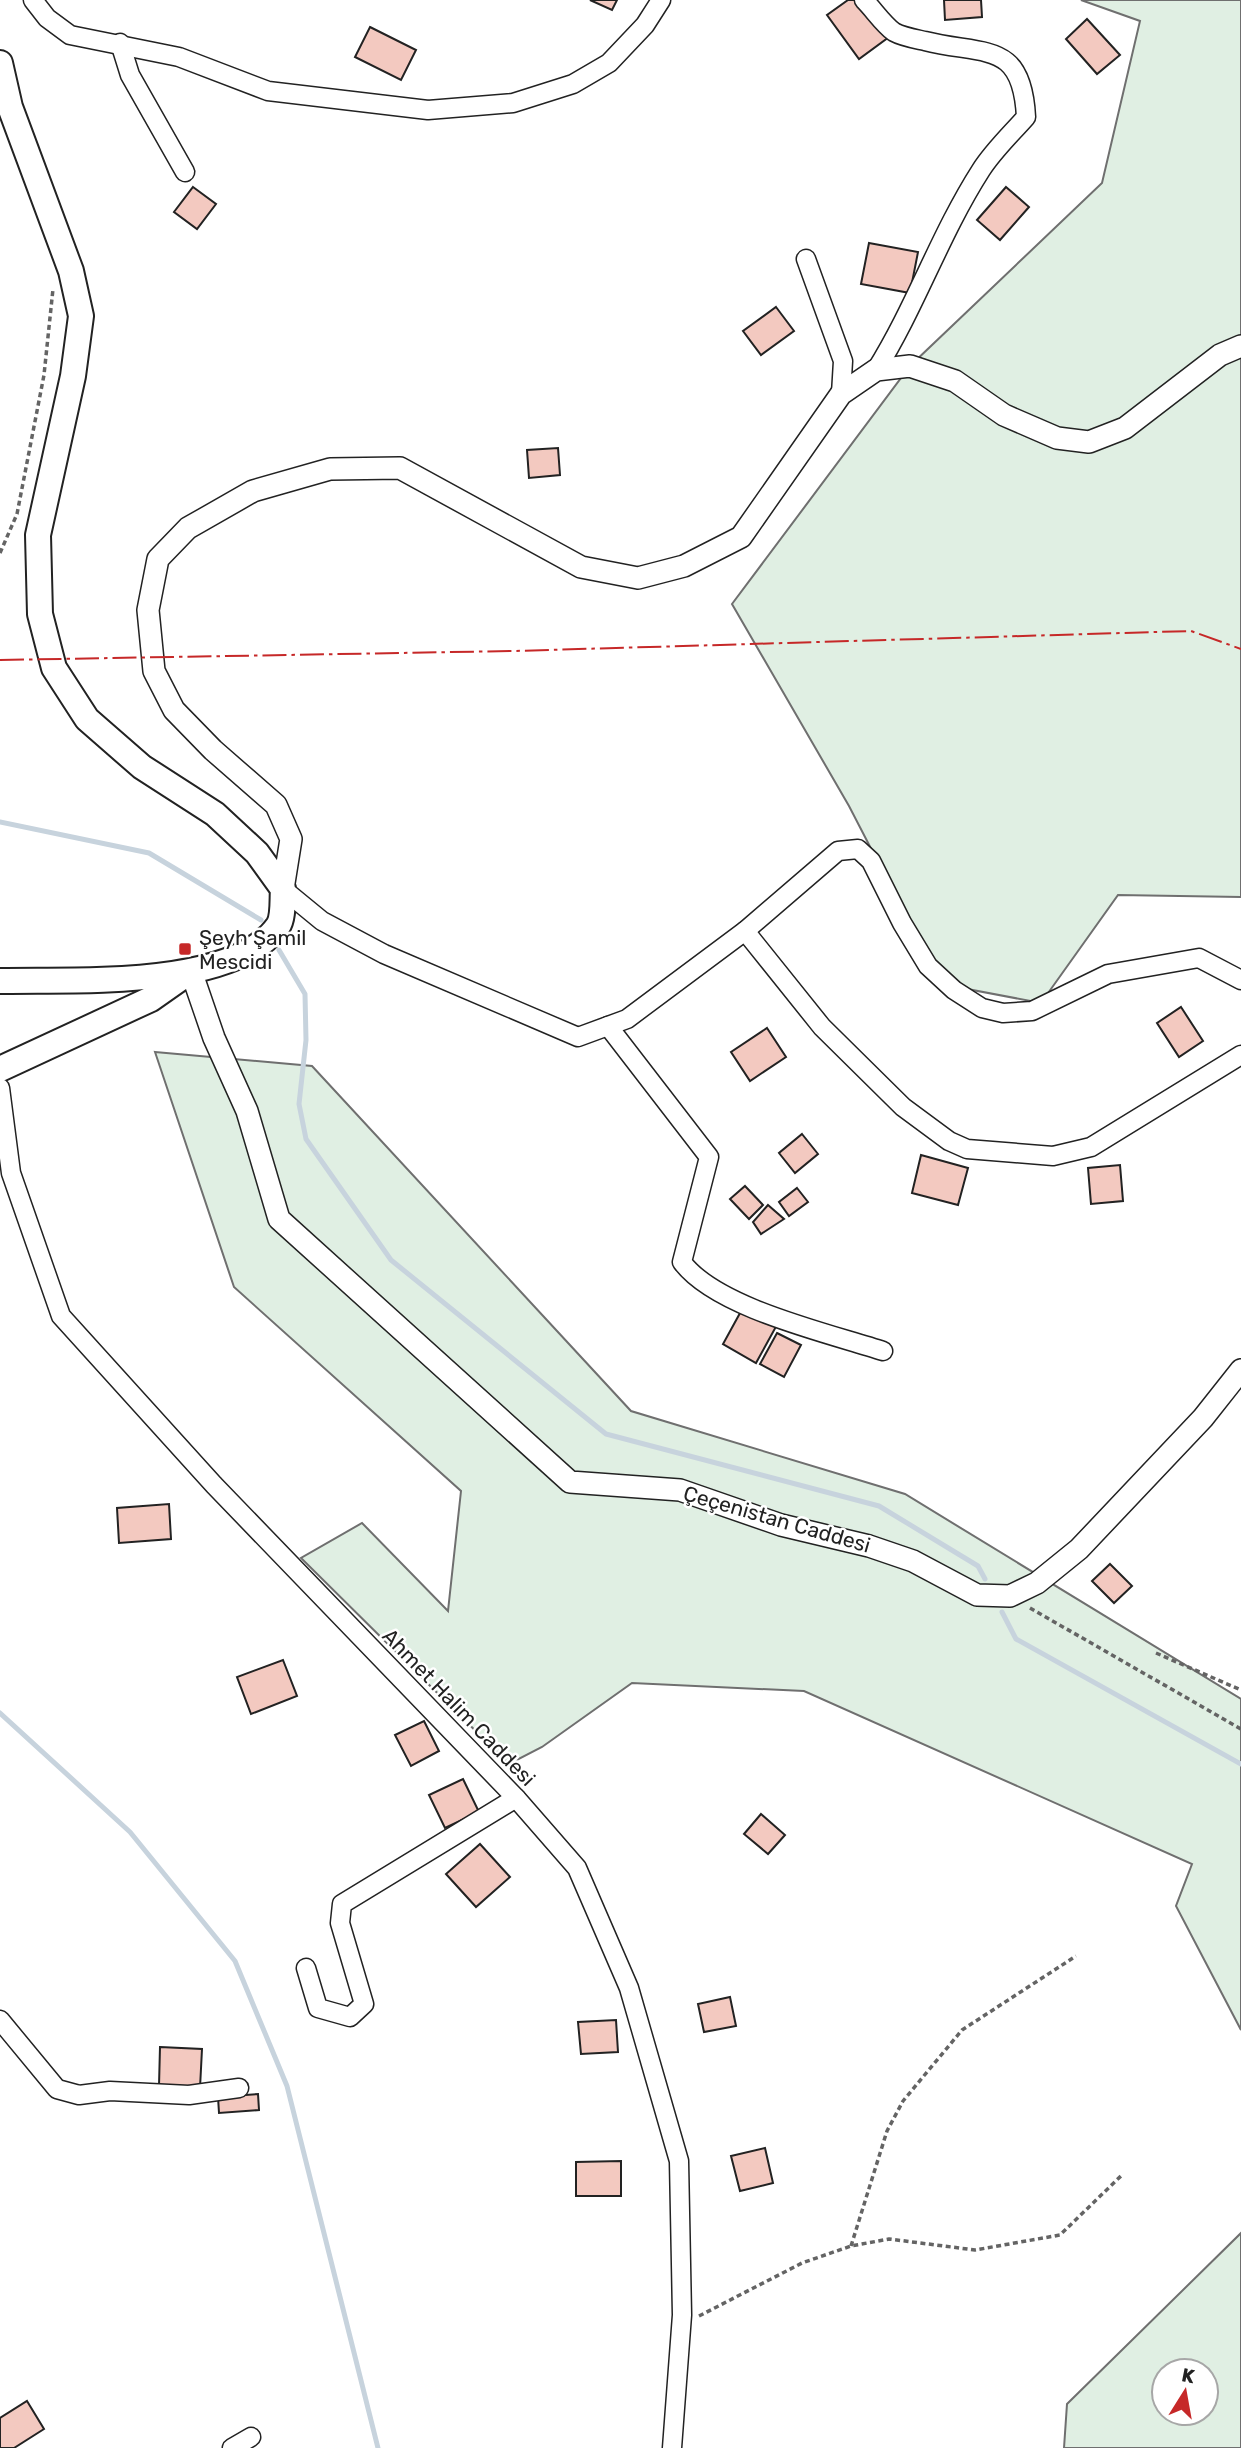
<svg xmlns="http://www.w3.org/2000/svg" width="1241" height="2448" font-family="Rubik,sans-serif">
	<rect width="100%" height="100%" fill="#fff"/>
	<g fill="#e0efe3" stroke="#6f6f6f" stroke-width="2" fill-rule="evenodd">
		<polygon points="1081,0 1241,0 1241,897 1118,895 1041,1003 941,984 849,806 732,604 910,366 1102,183 1140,21"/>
		<polygon points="155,1052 312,1066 631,1411 905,1494 1241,1699 1241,2030 1176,1906 1192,1864 804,1691 632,1683 542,1747 509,1764 301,1558 362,1523 448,1611 461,1491 234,1287"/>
		<path d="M1241,2233v215h-177l3,-44zM1164,2371h42v42h-42z"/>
	</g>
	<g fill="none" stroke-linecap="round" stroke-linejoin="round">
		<g stroke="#c7d3dd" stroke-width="5">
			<polyline points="0,822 149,853 261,920"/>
			<polyline points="279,950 305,994 306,1040 299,1104 306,1139 391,1260 606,1434 879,1506 978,1566 985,1579"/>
			<polyline points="1002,1612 1016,1639 1241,1764"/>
			<polyline points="0,1713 130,1832 235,1961 287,2086 378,2448"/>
		</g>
	</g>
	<g fill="#f3c9c0" stroke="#222" stroke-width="2">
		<polygon points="590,0 617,0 612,10"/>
		<polygon points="848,0 863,0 889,37 859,59 827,15"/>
		<polygon points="944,0 981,0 982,17 945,20"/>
		<polygon points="1087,19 1120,55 1097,74 1066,39"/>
		<polygon points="370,27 416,50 401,80 355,57"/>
		<polygon points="193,187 216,204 197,229 174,212"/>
		<polygon points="1006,187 1029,207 1000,240 977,220"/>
		<polygon points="869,243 918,252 910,293 861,284"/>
		<polygon points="776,307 794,331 761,355 743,331"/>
		<polygon points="558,448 560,475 529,478 527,450"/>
		<polygon points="1181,1007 1203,1041 1179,1057 1157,1023"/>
		<polygon points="767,1028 786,1057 750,1081 731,1052"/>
		<polygon points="802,1134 818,1154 795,1173 779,1153"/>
		<polygon points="921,1155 968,1168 958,1205 912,1193"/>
		<polygon points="1120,1165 1123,1201 1091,1204 1088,1168"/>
		<polygon points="745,1186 763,1205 749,1219 730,1199"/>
		<polygon points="797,1188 808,1202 789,1216 779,1202"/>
		<polygon points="768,1205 784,1219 761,1234 753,1222"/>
		<polygon points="745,1304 778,1323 756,1363 723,1344"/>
		<polygon points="777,1333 801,1345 784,1377 760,1364"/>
		<polygon points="169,1504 171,1539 119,1543 117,1508"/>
		<polygon points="1110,1564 1132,1586 1114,1603 1092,1581"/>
		<polygon points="283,1660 297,1696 251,1714 237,1677"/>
		<polygon points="424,1721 439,1751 411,1766 395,1735"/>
		<polygon points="463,1779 479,1812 445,1828 429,1795"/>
		<polygon points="761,1814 785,1835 768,1854 744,1834"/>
		<polygon points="480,1844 510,1877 476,1907 446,1874"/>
		<polygon points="730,1997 736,2026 704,2032 698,2004"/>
		<polygon points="616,2020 618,2052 581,2054 578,2022"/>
		<polygon points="160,2047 202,2049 200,2088 159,2086"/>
		<polygon points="258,2094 259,2110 219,2113 218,2097"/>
		<polygon points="765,2148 773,2183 740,2191 731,2156"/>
		<polygon points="621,2161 621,2196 576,2196 576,2162"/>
		<polygon points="27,2401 44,2429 14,2448 0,2448 0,2418"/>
	</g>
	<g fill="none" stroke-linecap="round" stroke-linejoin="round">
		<g stroke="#222" stroke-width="21">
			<g id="minor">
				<polyline points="33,0 47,18 70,35 179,57 268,91 428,110 513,103 573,84 609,63 645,25 661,0"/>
				<path d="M864,0c10,10 19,24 30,32 9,5 22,7 31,9 60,15 97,-1 101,76 -15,17 -33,34 -45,53 -41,64 -65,136 -105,200"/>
				<polyline points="120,43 130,75 185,172"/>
				<polyline points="806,259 843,361 841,394"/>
				<polyline points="283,889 322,921 384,954 578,1037 627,1019 745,931 838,851 858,849 871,861 902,923 928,966 954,990 982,1008 1003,1013 1032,1011 1108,974 1199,958 1241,980"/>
				<polyline points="745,931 822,1027 903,1107 949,1141 967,1149 1053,1156 1091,1147 1241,1055"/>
				<path d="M608,1026l101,131 -27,105c34,46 146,71 201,89"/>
				<polyline points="0,1088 11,1173 61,1316 214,1485 516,1798 577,1868 629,1988 679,2161 682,2315 672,2448"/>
				<polyline points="306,1968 318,2008 350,2017 364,2004 340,1923 342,1904 516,1798"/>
				<polyline points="0,2020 57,2089 79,2095 110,2091 189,2095 239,2088"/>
				<polyline points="232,2448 251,2437"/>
			</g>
		</g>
		<g stroke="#222" stroke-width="24">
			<g id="tertiary">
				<polyline points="283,889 291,839 276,805 213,750 174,710 154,671 148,610 158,559 188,528 253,491 330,469 400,468 581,567 638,578 684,566 741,537 841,394 876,370 910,366 955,381 1004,415 1057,438 1089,442 1125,428 1220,355 1241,346"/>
				<polyline points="191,971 214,1038 247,1111 279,1219 570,1482 680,1490 781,1525 869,1546 913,1561 977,1595 1010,1596 1037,1583 1079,1549 1203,1418 1241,1370"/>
			</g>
		</g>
		<g stroke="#222" stroke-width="28">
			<g id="secondary">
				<path d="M0,63l10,44 61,164 10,45 -8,60 -35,159 2,79 14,54 33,51 55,48 73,47 42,39 26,36c-1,10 1,28 -5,37 -45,64 -206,53 -278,55"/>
				<polyline points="0,1069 151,999 188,973"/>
			</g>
		</g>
		<g stroke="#646464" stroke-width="3.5" stroke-dasharray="5 3.5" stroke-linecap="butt">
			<polyline points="0,553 17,514 44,375 53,289"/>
			<polyline points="1030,1608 1241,1729"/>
			<polyline points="1156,1653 1241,1690"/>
			<polyline points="851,2246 887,2131 903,2101 962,2030 1076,1956"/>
			<polyline points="699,2316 802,2263 851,2246 889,2239 975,2250 1060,2235 1123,2174"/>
		</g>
		<use href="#minor" stroke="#fff" stroke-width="18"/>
		<use href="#tertiary" stroke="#fff" stroke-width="21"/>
		<use href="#secondary" stroke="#fff" stroke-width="24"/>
		<polyline stroke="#c62828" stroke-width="2" stroke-dasharray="24 5 3.5 5" stroke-linecap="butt" points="0,660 514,651 1191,631 1241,649"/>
	</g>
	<rect fill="#c62828" stroke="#fff" stroke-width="2.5" x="178" y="942" width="14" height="14" rx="3.5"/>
	<g text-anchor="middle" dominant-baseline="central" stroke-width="5" stroke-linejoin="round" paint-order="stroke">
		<g font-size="21" fill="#222" stroke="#fff" text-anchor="start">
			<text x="199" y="937">Şeyh Şamil<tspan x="199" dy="24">Mescidi</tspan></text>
		</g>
		<g font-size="21" fill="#222" stroke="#fff">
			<text transform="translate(777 1519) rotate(16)">Çeçenistan Caddesi</text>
			<text transform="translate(459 1707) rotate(46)">Ahmet Halim Caddesi</text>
		</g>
	</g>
	<g transform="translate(1185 2392) rotate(11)"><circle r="33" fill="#ffffff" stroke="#a7a7a7" stroke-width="2"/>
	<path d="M0-5L12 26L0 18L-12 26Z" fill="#c62828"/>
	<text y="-10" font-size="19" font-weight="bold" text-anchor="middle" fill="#222222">K</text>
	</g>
</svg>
